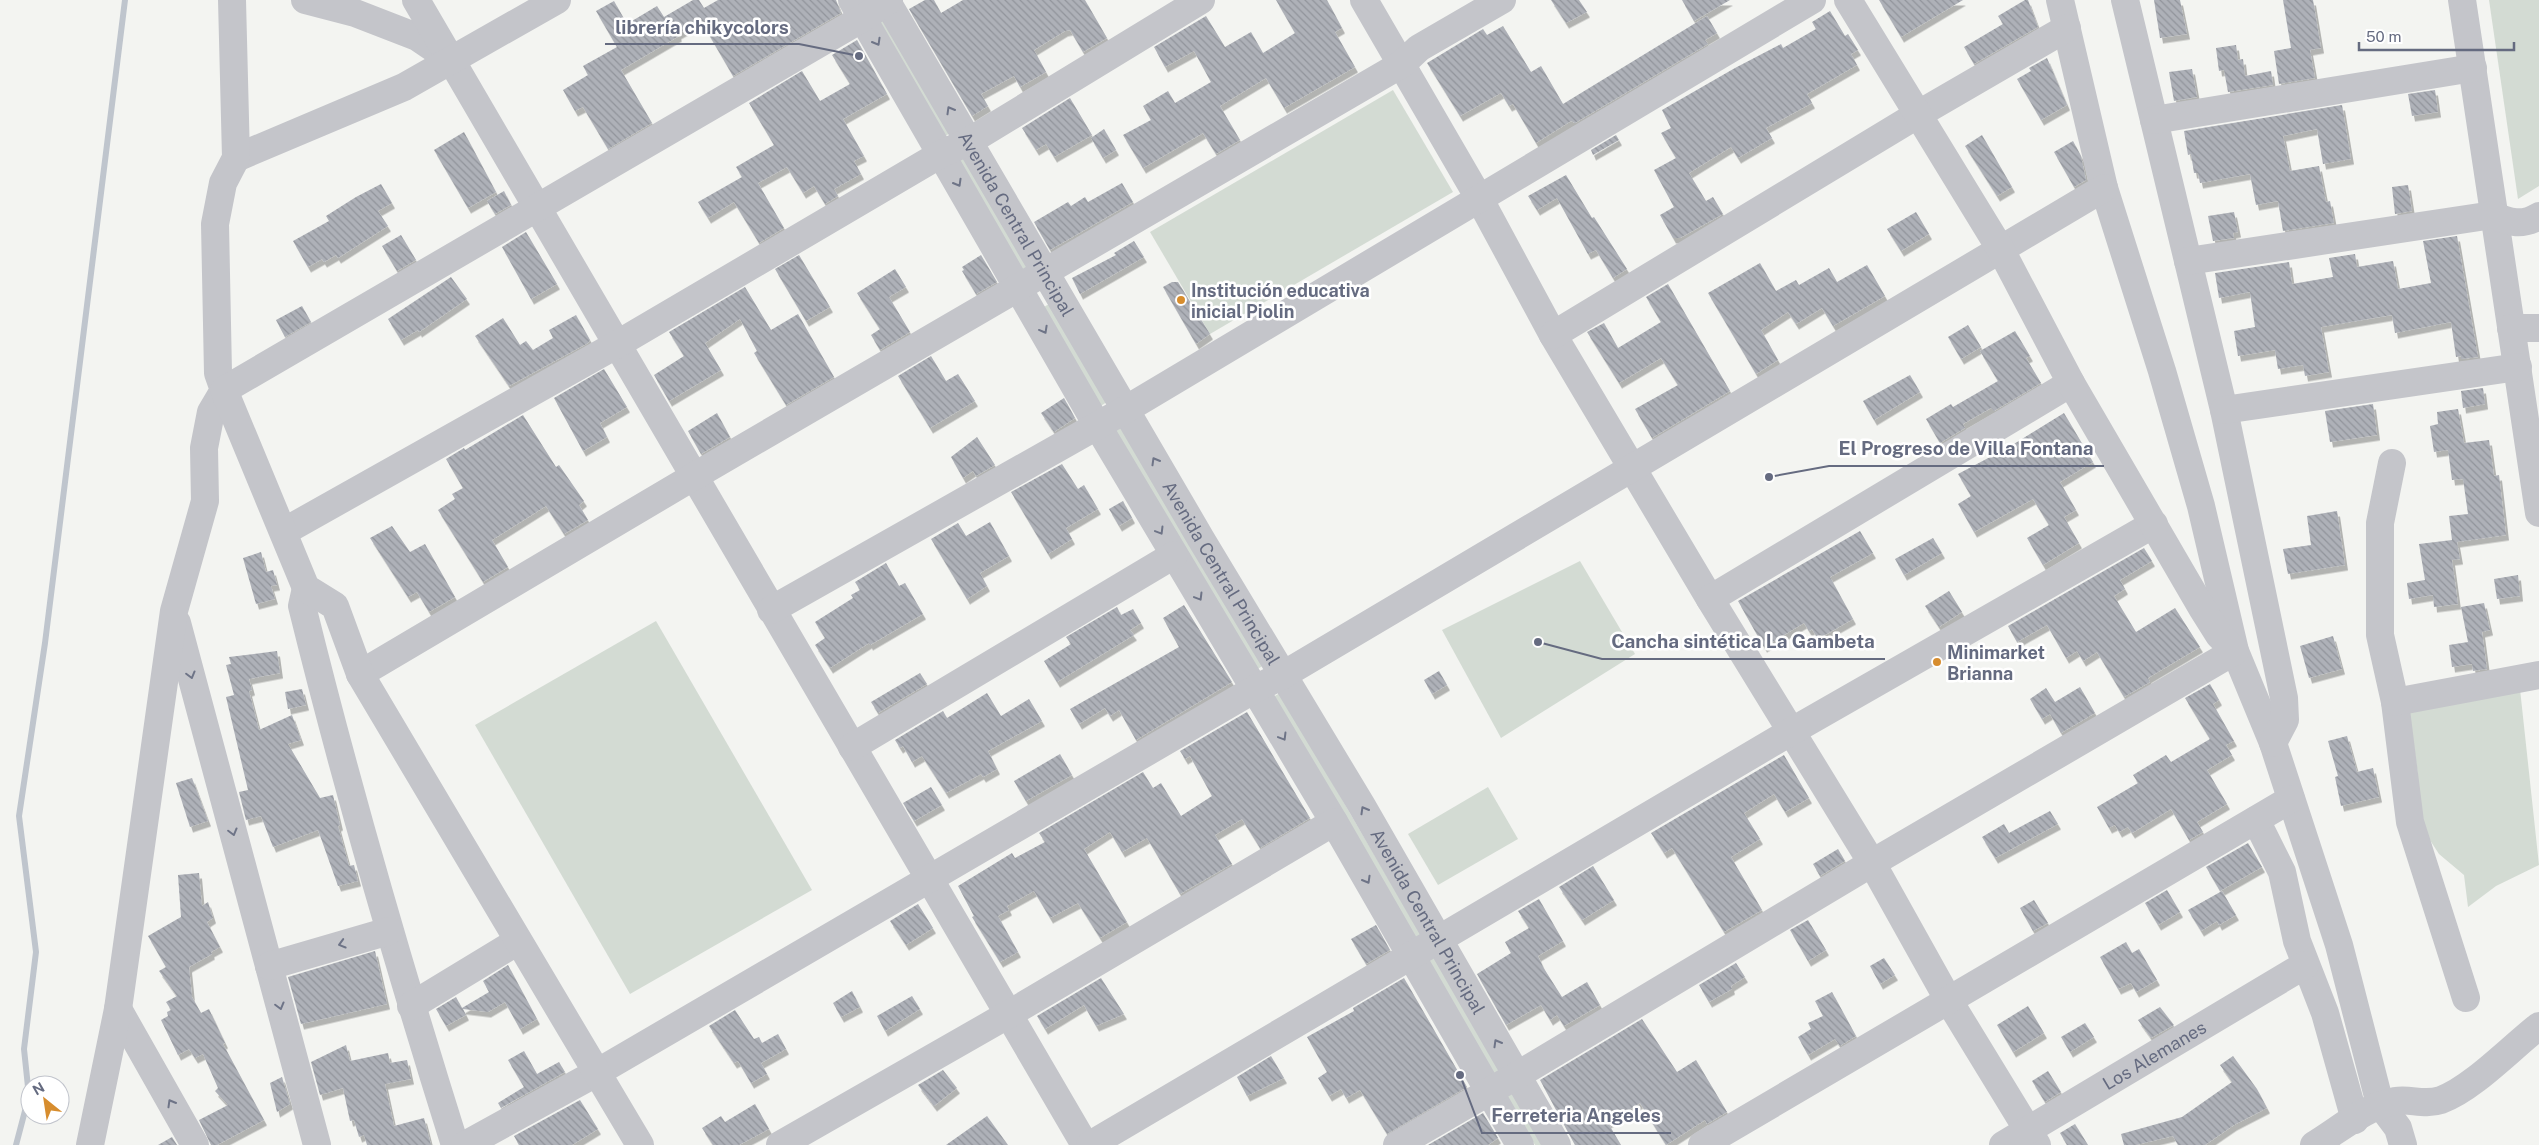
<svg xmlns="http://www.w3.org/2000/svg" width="2539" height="1145" font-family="'Public Sans',sans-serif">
	<defs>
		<pattern id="building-back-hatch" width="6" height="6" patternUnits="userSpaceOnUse" patternTransform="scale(1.25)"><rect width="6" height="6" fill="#aeb1b8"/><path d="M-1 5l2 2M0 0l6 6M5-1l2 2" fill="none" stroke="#91949b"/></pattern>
		<filter id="shadow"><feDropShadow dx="3" dy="5.5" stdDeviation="0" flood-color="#0004"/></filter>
	</defs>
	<rect width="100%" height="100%" fill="#f3f4f1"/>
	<g fill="#d3dbd3">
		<polygon points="2489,0 2539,0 2539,186 2518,199"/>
		<polygon points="883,20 950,133 944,137 878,24"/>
		<polygon points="1393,90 1453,192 1210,334 1150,232"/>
		<polygon points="964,157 1029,267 1023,271 958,161"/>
		<polygon points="1051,303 1107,402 1099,407 1042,308"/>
		<polygon points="1123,427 1264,665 1256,670 1114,432"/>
		<polygon points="1580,561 1635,654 1501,738 1442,630"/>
		<polygon points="656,621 812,890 630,994 475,725"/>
		<polygon points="2520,689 2539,865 2496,886 2468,907 2464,875 2439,854 2426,834 2418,802 2418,775 2409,712"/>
		<polygon points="1280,693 1421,935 1414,939 1273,697"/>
		<polygon points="1488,787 1518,839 1438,885 1408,834"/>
		<polygon points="1432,954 1501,1070 1493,1075 1425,958"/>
		<polygon points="1514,1092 1544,1145 1535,1145 1506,1096"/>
	</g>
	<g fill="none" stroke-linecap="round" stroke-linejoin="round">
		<polyline stroke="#bfc5cd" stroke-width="6" points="16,1145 26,1107 28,1087 24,1049 36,952 19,816 45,643 125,0"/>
	</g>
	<g fill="url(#building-back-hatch)" filter="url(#shadow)">
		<polygon points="693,0 699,0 704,8 718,0 836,0 841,13 733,76 701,21 678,34 679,36 621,70 652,123 608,149 583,107 575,111 563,90 588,75 583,66 617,47 596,11 614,1 627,24 657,6 664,17"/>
		<polygon points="925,0 934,0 941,13 963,0 1085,0 1107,38 1083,52 1070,30 1065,31 1034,50 1046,72 1020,87 1014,76 981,94 988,106 972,116 909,9"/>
		<polygon points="1276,0 1327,0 1342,28 1335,32 1355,67 1284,108 1266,78 1220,106 1240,140 1216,154 1203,133 1143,168 1123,135 1151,120 1143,106 1168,91 1175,103 1211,82 1194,51 1165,67 1154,47 1206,16 1225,47 1251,32 1263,53 1295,33"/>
		<polygon points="1551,0 1579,0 1587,12 1566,23"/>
		<polygon points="1682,0 1730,0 1694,21"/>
		<polygon points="1879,0 1963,0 1901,37"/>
		<polygon points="2025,0 2028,0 2038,27 1974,64 1964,47 2003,24 1998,16"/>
		<polygon points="2154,0 2180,0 2187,34 2160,38"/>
		<polygon points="2283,0 2313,0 2321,48 2310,50 2315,78 2279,84 2274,51 2291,48"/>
		<polygon points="1830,11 1845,36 1848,34 1858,50 1851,54 1857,65 1807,94 1812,103 1766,128 1772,138 1738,158 1731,147 1689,173 1706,201 1713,197 1723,214 1680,238 1673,238 1660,215 1674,207 1654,170 1676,158 1661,133 1671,128 1662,110 1735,68 1781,44 1783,48 1816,29 1812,22"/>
		<polygon points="1707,16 1717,33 1705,40 1708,44 1575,123 1571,121 1536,143 1513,104 1509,106 1501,93 1460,116 1427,63 1483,29 1487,35 1503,26 1531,72 1541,66 1563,104"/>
		<polygon points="857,40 887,94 843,119 864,156 854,161 861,174 834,189 838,196 825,204 814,186 803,193 787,167 758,183 784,228 759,243 734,202 708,218 698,202 742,177 736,167 774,145 749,103 802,71 820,101 850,84 832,55"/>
		<polygon points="2236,45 2238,60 2243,59 2245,76 2271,71 2273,85 2228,92 2224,70 2219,71 2216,48"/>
		<polygon points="2047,58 2067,105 2041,120 2017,79 2031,71 2029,68"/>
		<polygon points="2192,69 2197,97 2174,101 2169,72"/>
		<polygon points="2435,90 2438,112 2412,116 2408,94"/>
		<polygon points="1070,98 1092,135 1054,157 1046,144 1036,150 1022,128"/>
		<polygon points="2342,105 2351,159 2323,164 2317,129 2283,136 2290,171 2319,166 2326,202 2330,201 2334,223 2283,231 2278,201 2256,205 2250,174 2200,183 2198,173 2194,173 2191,154 2188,155 2184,131"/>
		<polygon points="1104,129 1116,150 1103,158 1091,138"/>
		<polygon points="464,132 496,192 468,208 434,150"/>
		<polygon points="1616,135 1619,140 1593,155 1591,150"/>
		<polygon points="1982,135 2012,187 1997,196 1965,146"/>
		<polygon points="2073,141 2081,156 2086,180 2074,187 2054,152"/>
		<polygon points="1566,175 1592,218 1594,217 1627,269 1613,278 1596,250 1588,254 1557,198 1537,210 1528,196"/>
		<polygon points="1122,183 1133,202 1050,250 1034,222 1068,202 1071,206 1085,197 1088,202"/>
		<polygon points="381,184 392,203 378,211 388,226 338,258 336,255 324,262 322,259 308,267 293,241 329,221 326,216 356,197"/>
		<polygon points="2408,185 2412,211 2395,214 2392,187"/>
		<polygon points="504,191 511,205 495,214 487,201"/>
		<polygon points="1916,212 1929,234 1901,251 1887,229"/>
		<polygon points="2234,212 2238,232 2233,233 2234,238 2213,241 2208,216"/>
		<polygon points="526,232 557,284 531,299 502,247"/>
		<polygon points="401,235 416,260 397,271 382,246"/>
		<polygon points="2457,236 2478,357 2461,359 2461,356 2456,357 2451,322 2395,333 2392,315 2321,327 2329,372 2305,376 2303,365 2278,369 2275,350 2238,356 2234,331 2255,327 2250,292 2219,298 2215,273 2289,262 2292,284 2333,277 2329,258 2355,254 2357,267 2393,261 2398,289 2431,283 2423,241"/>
		<polygon points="1134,241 1144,257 1080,294 1072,278 1116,255 1114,253"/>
		<polygon points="799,255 830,307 806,321 775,269"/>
		<polygon points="981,255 997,282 976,294 962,271 964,270 962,267"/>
		<polygon points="1760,263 1776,291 1796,280 1799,285 1829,268 1837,282 1867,265 1885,296 1833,326 1822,308 1796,324 1788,312 1761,330 1778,360 1756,374 1708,293"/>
		<polygon points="895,269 906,287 889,297 910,332 880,350 871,335 880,329 857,293"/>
		<polygon points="451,277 467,299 419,332 418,330 401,340 388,319"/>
		<polygon points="1172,282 1178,282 1210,334 1196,344 1163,287"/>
		<polygon points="1668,284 1730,391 1652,438 1635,409 1678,385 1661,358 1619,383 1587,332 1604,323 1618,348 1661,322 1646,297"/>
		<polygon points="745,287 771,330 798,314 834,377 786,405 754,353 757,351 740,319 705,343 721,370 669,401 654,375 684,356 669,332"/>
		<polygon points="302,306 311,322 285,337 276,320"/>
		<polygon points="576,315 590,340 588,343 509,386 475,336 503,318 520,345 526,341 533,350 553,338 549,330"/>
		<polygon points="1968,325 1981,347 1961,359 1948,337"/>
		<polygon points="2015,331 2030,356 2026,358 2041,383 1994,411 1991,408 1963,424 1965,428 1940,443 1926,419 1951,404 1953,407 1998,381 1980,351"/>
		<polygon points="931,356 946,381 958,374 975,401 930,428 898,376"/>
		<polygon points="604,369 627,407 600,423 607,437 583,451 554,398"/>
		<polygon points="1910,375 1920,392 1874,420 1863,401"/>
		<polygon points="2483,388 2485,404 2463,408 2461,391"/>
		<polygon points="1064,398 1075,418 1054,432 1041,413"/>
		<polygon points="2373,404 2377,435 2330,442 2325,411"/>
		<polygon points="2458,409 2464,443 2489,440 2494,476 2499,475 2506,535 2457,542 2460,559 2452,560 2458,604 2434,607 2433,595 2409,599 2407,583 2425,580 2419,544 2452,540 2449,516 2468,514 2463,479 2452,480 2448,450 2434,452 2430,426 2438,424 2437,412"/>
		<polygon points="717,413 730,437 701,454 688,431"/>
		<polygon points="2064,413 2093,462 2060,482 2076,510 2064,517 2079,543 2043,565 2027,538 2049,525 2033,499 1974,532 1958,504 1971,496 1958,474 2009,447"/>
		<polygon points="523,415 556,467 559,465 584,501 579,505 588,520 564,534 546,506 492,540 508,567 483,582 438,510 455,499 452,494 463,488 446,459 464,448 465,450"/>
		<polygon points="977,437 995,465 976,476 973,471 963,478 951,457"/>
		<polygon points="1062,464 1078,489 1084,485 1098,509 1066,528 1072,539 1048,554 1011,492"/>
		<polygon points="1123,501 1132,518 1119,526 1109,509"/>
		<polygon points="2337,511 2345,565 2288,574 2283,549 2311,545 2307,516"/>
		<polygon points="990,522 1009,556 980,573 987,586 967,599 931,539 958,523 966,536"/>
		<polygon points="392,526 410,552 425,544 455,597 429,612 417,592 408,597 370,538"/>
		<polygon points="1860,531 1873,553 1830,577 1853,619 1818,639 1812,629 1809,631 1804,623 1764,647 1738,601"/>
		<polygon points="1933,538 1942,553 1904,575 1895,559"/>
		<polygon points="2144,548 2152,561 2120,580 2125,589 2114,596 2136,632 2175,608 2200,647 2148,678 2150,682 2124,697 2097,652 2083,661 2077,651 2066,658 2047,625 2017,642 2008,626"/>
		<polygon points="261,552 266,572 273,570 277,585 271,586 275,599 256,604 243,558"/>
		<polygon points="886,563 899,586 905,583 923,614 870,645 869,643 830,668 815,645 825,638 815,622 853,598 851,595 860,590 855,582"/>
		<polygon points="2518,575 2520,596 2497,599 2494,579"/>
		<polygon points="1949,591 1962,612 1939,627 1925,606"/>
		<polygon points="2484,603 2490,630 2482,632 2487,669 2473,671 2472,664 2452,667 2449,645 2468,642 2461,607"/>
		<polygon points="1184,605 1232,682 1136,740 1119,710 1110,716 1105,708 1079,724 1070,709 1179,647 1163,618"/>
		<polygon points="1117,607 1121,615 1133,609 1141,623 1130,630 1134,635 1057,682 1044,661 1071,644 1066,637"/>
		<polygon points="2333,636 2342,669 2309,678 2300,646"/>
		<polygon points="277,651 280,673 249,679 252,690 249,691 259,730 292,715 301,740 288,744 320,798 333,795 340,825 338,826 349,866 354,865 358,881 338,886 318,830 273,847 261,816 246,820 239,792 248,790 226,697 234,695 226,665 231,664 229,657"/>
		<polygon points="1439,671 1447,685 1432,694 1424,680"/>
		<polygon points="920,673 927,684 878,713 871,702"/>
		<polygon points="2210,684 2219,700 2213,704 2234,741 2226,745 2232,755 2207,770 2227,804 2197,822 2203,832 2189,840 2171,809 2132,833 2128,827 2119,832 2115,825 2109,828 2097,807 2138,783 2133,775 2166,755 2171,762 2210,739 2185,698"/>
		<polygon points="2080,687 2095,713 2061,733 2050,714 2042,719 2030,699 2046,688 2055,702"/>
		<polygon points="302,689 306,705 288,709 285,692"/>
		<polygon points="987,693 1001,716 1029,699 1042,721 988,751 997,769 983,777 981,774 946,793 922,756 912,762 903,746 900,748 895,740 943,711 947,718"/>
		<polygon points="1247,712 1310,818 1260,848 1242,819 1215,835 1232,864 1180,894 1147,838 1122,852 1110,832 1084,849 1127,922 1100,938 1078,903 1050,918 1034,891 1007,906 1009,910 998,916 1018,952 1000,962 972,917 974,916 958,886 1012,853 1015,858 1045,842 1039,833 1143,772 1153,788 1161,783 1181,816 1212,796 1190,756 1185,759 1180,751"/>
		<polygon points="2347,736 2357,772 2373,768 2379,797 2341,806 2335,777 2338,776 2328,741"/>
		<polygon points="1060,754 1072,775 1026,801 1014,781"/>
		<polygon points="1784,755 1809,798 1785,812 1774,794 1744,813 1760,839 1731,857 1762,910 1724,932 1672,848 1664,853 1651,833"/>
		<polygon points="192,778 208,821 190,827 176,783"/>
		<polygon points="931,787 942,805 914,821 903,803"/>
		<polygon points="2050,811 2058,824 1995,858 1982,837 2004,824 2009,833"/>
		<polygon points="2248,843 2262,867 2220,891 2206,867"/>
		<polygon points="1838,849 1845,861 1820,876 1813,864"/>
		<polygon points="1593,866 1614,900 1582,920 1559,887"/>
		<polygon points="199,873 202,906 208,902 213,918 207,922 220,947 211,952 212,954 189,967 192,997 201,1013 209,1009 225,1043 223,1044 264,1120 217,1145 211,1145 199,1120 228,1105 215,1091 218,1088 203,1054 195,1058 189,1049 178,1055 161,1020 168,1016 167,1012 171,1010 166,1002 177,996 159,971 166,967 148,936 181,917 178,875"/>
		<polygon points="2167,890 2180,912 2158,925 2145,903"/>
		<polygon points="2222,891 2236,915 2219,925 2217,921 2201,931 2188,910"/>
		<polygon points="1539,899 1563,941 1538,956 1543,967 1562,997 1587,982 1600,1005 1564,1026 1557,1015 1550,1020 1541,1005 1506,1025 1477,974 1511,953 1505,942 1529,928 1518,911"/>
		<polygon points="2034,900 2048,923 2033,931 2020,908"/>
		<polygon points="918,904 933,928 906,945 890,921"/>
		<polygon points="1808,920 1826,950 1808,961 1790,930"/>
		<polygon points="1376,925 1390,950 1366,964 1351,939"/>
		<polygon points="2126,942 2132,953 2139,949 2157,980 2136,992 2131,983 2118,989 2100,957"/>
		<polygon points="375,951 387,1004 301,1024 288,977"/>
		<polygon points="1884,958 1895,975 1880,984 1870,966"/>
		<polygon points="1736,963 1745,977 1731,986 1732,989 1709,1002 1699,985"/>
		<polygon points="508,965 537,1019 520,1029 505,1002 488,1012 463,1009 466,1015 446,1026 436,1009 456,997 462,1008 489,992 483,981"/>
		<polygon points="1101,978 1124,1014 1096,1026 1084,1005 1045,1029 1037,1016"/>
		<polygon points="1404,978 1467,1087 1387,1134 1360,1090 1346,1098 1341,1089 1329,1096 1318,1078 1327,1072 1307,1037 1354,1011 1353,1008"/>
		<polygon points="852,991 860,1007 841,1017 833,1003"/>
		<polygon points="1832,992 1856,1036 1840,1046 1835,1039 1808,1055 1798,1037 1811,1029 1808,1023 1823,1016 1815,1001"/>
		<polygon points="912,996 920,1009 885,1031 877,1016"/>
		<polygon points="2028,1006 2044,1033 2013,1052 1997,1025"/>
		<polygon points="2160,1007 2174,1025 2151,1038 2138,1020"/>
		<polygon points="735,1010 754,1039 759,1037 762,1043 778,1034 786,1049 761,1063 767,1074 751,1083 738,1061 734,1063 709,1026"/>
		<polygon points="1642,1019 1677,1072 1696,1060 1727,1112 1707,1124 1705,1120 1666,1145 1640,1103 1608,1123 1621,1145 1575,1145 1540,1080"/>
		<polygon points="2085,1023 2094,1037 2070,1052 2061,1037"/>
		<polygon points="346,1045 350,1061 388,1053 390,1063 407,1060 411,1079 385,1084 394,1126 424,1118 431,1145 367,1145 364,1135 359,1137 354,1120 350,1121 343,1088 320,1095 311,1062"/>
		<polygon points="524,1051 537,1074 559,1062 565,1072 501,1108 498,1103 524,1087 508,1060"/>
		<polygon points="1271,1056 1284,1078 1247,1096 1237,1077"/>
		<polygon points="2233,1056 2257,1089 2267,1108 2234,1125 2205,1145 2178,1145 2173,1136 2136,1145 2124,1145 2121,1134 2182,1117 2232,1082 2220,1065"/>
		<polygon points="943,1070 957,1088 934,1106 918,1085"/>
		<polygon points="2048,1071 2061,1092 2045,1102 2032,1081"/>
		<polygon points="282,1077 290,1104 277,1112 270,1083"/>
		<polygon points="580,1100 598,1129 572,1145 519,1145 514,1136"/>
		<polygon points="755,1104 769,1129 739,1145 713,1145 702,1128 721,1116 725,1122"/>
		<polygon points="1483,1113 1498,1138 1488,1145 1428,1145"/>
		<polygon points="987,1116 1008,1145 946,1145"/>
		<polygon points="2075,1124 2088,1145 2067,1145 2060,1133"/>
		<polygon points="172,1137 177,1145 158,1145"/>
	</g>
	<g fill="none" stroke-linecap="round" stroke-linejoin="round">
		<g stroke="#c4c5ca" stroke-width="28">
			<polyline points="305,0 355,13 417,37 445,56"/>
			<polyline points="416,0 1085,1145"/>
			<polyline points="852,0 1097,425 1334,822 1520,1145"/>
			<path id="s1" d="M886,0l315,539 161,267 195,339"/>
			<polyline points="1364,0 1479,198 1553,335 1710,599 1872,863 1949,1001 2037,1145"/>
			<polyline points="2060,0 2104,188 2162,371 2201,506 2235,651 2273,743 2339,945 2380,1104 2398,1128 2403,1145"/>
			<polyline points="2125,0 2224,410 2284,698 2285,720 2273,743"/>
			<polyline points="2462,0 2539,513"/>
			<polyline points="2154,120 2473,68"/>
			<polyline points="236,158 404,87 557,0"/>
			<path d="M2188,261l305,-46c16,8 30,11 46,1"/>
			<polyline points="2511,328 2539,328"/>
			<polyline points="1553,335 1917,115 2067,28"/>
			<polyline points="2224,410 2518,367"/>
			<polyline points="2392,463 2380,523 2380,635 2395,702 2410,822 2466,998"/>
			<polyline points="285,531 616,345 941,154 968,142 1201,0"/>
			<path d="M306,588l-4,18c45,182 97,361 153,539"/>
			<polyline points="1710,599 2071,383"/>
			<polyline points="771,610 1125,410 1812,0"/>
			<polyline points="177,623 317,1145"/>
			<polyline points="360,674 693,477 1402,64 1419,48 1502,0"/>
			<polyline points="2395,702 2539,675"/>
			<polyline points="852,747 1174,555"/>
			<polyline points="2256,820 2282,872 2297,941 2325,1013 2355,1120"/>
			<polyline points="269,966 389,931"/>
			<polyline points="411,1006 518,941"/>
			<polyline points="118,1009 195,1145"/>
			<polyline points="90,1145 118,1009 174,611 205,501 204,448 211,412 224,390 218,373 215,224 223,183 236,158 232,0"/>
			<polyline points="465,1145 598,1072 1255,689 1283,675 2104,188"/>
			<polyline points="640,1145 360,674 335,606 306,588 224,390 863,18 889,0"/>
			<polyline points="780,1145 1009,1014 1334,822"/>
			<polyline points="1090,1145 1792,731 2154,524"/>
			<polyline points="1397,1145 1516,1076 1872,863 2235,651 2219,635 2202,608 2071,383 2001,250 1848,0"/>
			<polyline points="1702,1145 2291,799"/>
			<path id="s2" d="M2003,1145l302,-180"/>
			<path d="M2314,1145c25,-15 52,-39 81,-44 16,-3 28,5 46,-1 31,-11 71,-53 98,-74"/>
		</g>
	</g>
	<defs><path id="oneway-chevron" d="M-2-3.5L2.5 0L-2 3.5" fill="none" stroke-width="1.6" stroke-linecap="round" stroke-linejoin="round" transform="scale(1.25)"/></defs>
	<g stroke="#6e7487">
		<use href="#oneway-chevron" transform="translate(877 42) rotate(60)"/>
		<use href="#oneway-chevron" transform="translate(950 110) rotate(-120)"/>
		<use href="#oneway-chevron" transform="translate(958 183) rotate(60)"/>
		<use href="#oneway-chevron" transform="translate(1044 330) rotate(61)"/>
		<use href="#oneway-chevron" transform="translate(1155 461) rotate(-120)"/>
		<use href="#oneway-chevron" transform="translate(1160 531) rotate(59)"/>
		<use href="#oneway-chevron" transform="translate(1199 597) rotate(59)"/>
		<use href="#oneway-chevron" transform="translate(191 675) rotate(75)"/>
		<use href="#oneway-chevron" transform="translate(1283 737) rotate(59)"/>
		<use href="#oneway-chevron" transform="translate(1364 810) rotate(-120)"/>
		<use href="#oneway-chevron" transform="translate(233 832) rotate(75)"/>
		<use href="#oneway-chevron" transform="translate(1367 880) rotate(60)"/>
		<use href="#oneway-chevron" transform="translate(342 944) rotate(164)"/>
		<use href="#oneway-chevron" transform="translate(280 1006) rotate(75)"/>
		<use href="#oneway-chevron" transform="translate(1497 1043) rotate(-120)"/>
		<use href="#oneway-chevron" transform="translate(171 1103) rotate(-120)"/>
	</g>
	<g fill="#d78d2e" stroke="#fff" stroke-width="2">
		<circle cx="1181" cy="300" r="5"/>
		<circle cx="1937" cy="662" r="5"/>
	</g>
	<g text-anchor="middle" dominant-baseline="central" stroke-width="5" stroke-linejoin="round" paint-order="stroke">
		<g font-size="18" fill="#656b80" stroke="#fff">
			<text stroke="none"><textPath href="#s1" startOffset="259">Avenida Central Principal</textPath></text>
			<text stroke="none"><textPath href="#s1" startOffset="664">Avenida Central Principal</textPath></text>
			<text stroke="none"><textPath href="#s1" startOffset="1069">Avenida Central Principal</textPath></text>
			<text stroke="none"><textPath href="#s2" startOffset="176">Los Alemanes</textPath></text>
		</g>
		<g font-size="18" font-weight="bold" fill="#656b80" stroke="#fff" text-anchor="start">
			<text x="1191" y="290">Institución educativa<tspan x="1191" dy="21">inicial Piolin</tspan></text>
			<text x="1947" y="652">Minimarket<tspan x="1947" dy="21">Brianna</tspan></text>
		</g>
	</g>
	<path fill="none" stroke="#656b80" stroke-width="2" d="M859 56L799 44H605M1769 477L1829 466H2104M1538 642L1602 659H1885M1460 1075L1482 1133H1671"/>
	<g fill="#656b80" stroke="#fff" stroke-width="2">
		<circle cx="859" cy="56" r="5"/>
		<circle cx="1769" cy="477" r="5"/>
		<circle cx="1538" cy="642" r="5"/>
		<circle cx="1460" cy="1075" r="5"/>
	</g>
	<g font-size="19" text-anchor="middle" font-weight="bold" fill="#656b80" stroke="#fff" stroke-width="5" stroke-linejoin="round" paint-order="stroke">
		<text x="702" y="34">librería chikycolors</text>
		<text x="1966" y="455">El Progreso de Villa Fontana</text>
		<text x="1743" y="648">Cancha sintética La Gambeta</text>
		<text x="1576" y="1122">Ferreteria Angeles</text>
	</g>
	<g transform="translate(45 1100) rotate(330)"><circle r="24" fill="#ffffff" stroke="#c1c4cc"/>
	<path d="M0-4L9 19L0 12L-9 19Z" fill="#d78d2e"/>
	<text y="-8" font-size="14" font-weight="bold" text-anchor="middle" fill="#656b80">N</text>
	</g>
	<path d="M2359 42v8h155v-8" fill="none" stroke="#656b80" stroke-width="2.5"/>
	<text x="2366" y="42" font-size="15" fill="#656b80" stroke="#ffffff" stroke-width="4" paint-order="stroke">50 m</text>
</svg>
